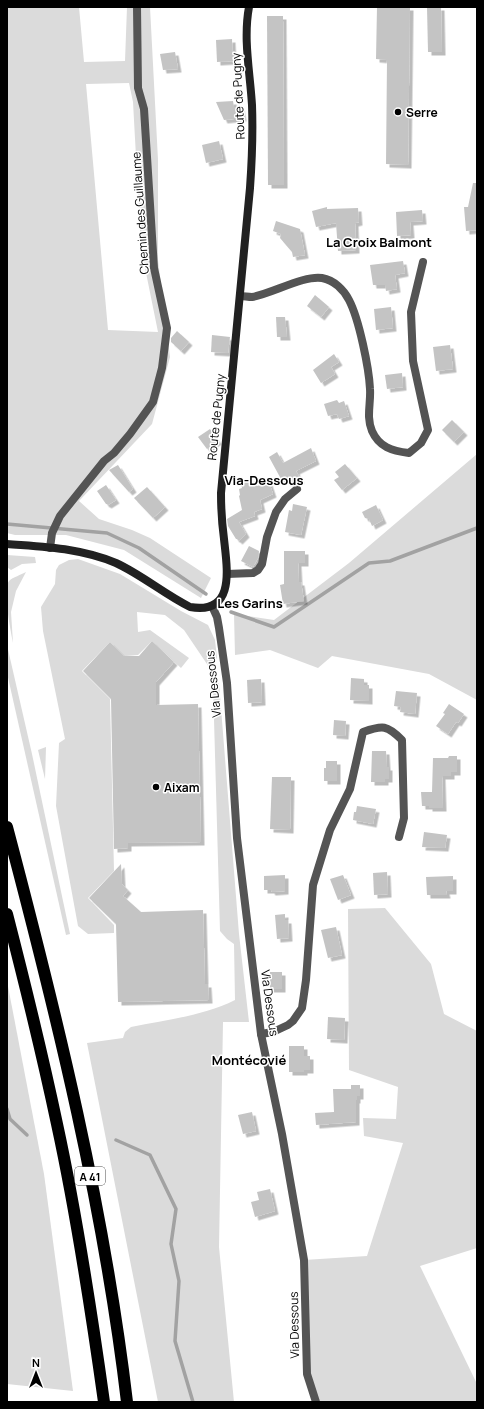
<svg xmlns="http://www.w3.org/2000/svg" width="484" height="1409" font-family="Manrope,sans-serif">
	<defs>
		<filter id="shadow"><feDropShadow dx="3.5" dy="3.5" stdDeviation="0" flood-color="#0004"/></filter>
	</defs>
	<rect width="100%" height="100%" fill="#fff"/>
	<g fill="#dbdbdb" fill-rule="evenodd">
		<path d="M7,7h72l5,55 41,-1 2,-54h23l8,153v100l12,97 -18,67 -73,77 20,18 33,11 18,8 61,40 -10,20 -77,-48 -58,-15h-51l-8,-2zM129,83l4,19 8,146 17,84 -50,-2 -22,-246z"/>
		<polygon points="477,454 477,700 429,674 332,656 318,668 270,650 235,655 234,614 274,620 349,563"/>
		<polygon points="7,555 35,557 36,563 22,564 11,570 7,567"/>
		<polygon points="78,559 120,574 181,611 208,625 215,640 217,658 209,667 184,630 165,615 137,612 138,632 150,630 189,658 181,668 152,641 138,655 126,656 125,657 110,642 82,671 110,699 114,871 88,898 114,925 114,933 88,934 78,926 56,806 59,743 65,739 43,631 41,607 55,584 56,570 59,565 69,560"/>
		<path d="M26,572l-10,19 -5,21 2,31c-2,-11 -11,-54 -4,-62 4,-4 12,-6 17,-9z"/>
		<polygon points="7,645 32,754 70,934 66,935 7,673"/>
		<path d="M219,683l20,251 10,88h-26l-4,225 15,155h-76l-71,-359 36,-5 2,-6 6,-5c34,-7 72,-11 104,-27l-1,-56 -7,-5 -7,-8 -7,-247z"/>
		<polygon points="46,747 45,779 38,750"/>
		<polygon points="385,908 431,964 444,1014 477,1031 477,1248 420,1266 477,1384 477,1402 315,1402 307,1373 304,1260 367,1256 403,1143 364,1136 363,1118 396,1119 398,1087 349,1070 348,909"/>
		<polygon points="7,981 44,1174 73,1391 7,1384"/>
	</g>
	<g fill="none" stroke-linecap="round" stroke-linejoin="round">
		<g stroke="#a2a2a2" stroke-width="3.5">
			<polyline points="7,524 107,533 139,548 206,594"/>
			<polyline points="231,612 274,627 369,563 390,561 477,528"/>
			<polyline points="7,1109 10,1119 27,1135"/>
			<polyline points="116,1140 150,1155 176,1209 171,1244 179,1281 175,1341 193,1402"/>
		</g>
	</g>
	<g fill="#c4c4c4" filter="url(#shadow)">
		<polygon points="377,7 410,7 408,165 386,164 387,60 376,59"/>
		<polygon points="427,7 441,7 442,52 428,52"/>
		<polygon points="267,16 283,16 284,185 268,185"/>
		<polygon points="232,39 233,61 217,62 216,40"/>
		<polygon points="175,52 178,69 163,70 160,54"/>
		<polygon points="233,101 234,107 241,107 243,118 224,120 216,102"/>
		<polygon points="219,141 223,159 206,163 202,145"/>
		<polygon points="473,183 477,183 477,230 466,231 464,207 468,207"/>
		<polygon points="327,207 327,209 358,208 359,222 355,223 356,250 338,251 336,223 316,227 312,211"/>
		<polygon points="422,210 423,221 410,222 411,235 397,236 396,212"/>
		<polygon points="276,221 300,229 305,255 293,257 292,252 280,238 281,234 273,231"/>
		<polygon points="403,261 405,273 395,275 397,289 386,291 385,285 373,285 370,265"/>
		<polygon points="315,295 329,307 321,317 307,306"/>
		<polygon points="391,307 393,328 376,330 374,309"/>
		<polygon points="276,317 285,317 287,337 277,337"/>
		<polygon points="177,331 189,342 181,351 171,342 171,338"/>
		<polygon points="212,335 230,337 228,353 211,352"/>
		<polygon points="450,345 453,369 436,371 433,347"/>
		<polygon points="334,354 339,362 331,367 335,374 321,383 313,370"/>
		<polygon points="402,373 403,387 387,389 385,375"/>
		<polygon points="337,400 339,403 344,401 349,416 339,419 337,414 328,416 324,404"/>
		<polygon points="452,420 464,432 454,442 442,430"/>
		<polygon points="210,429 218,441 207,449 198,437"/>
		<polygon points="311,448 316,461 296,471 301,480 291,485 286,476 281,479 269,457 277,452 283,463"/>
		<polygon points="345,464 357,478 342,490 334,480 339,477 335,472"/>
		<polygon points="118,465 133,489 129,492 109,470"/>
		<polygon points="252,478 254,485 256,485 257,486 269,482 273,494 260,500 262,509 254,512 255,516 239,522 246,534 239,541 237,539 236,539 228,526 227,519 242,510 239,496 240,495 239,489 242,488 240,482"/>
		<polygon points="106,485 116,500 108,505 107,504 106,504 97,491"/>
		<polygon points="147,487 165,507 153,518 134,498"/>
		<polygon points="293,504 307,507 301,535 285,532 289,510 292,511"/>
		<polygon points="376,505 383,520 372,526 369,519 365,518 362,512"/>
		<polygon points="249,546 259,551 258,558 253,567 241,561"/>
		<polygon points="284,551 305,551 305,563 298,563 299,582 301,582 304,601 283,604 280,585 284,584"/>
		<polygon points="152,641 174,662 156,682 156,705 198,704 201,842 128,843 128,848 114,849 111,699 83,671 110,642 124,656 139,656"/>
		<polygon points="351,678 364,679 364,685 369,685 369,701 350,700"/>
		<polygon points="261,679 262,702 248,703 247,680"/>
		<polygon points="396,691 417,693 415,714 400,712 401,707 394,706"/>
		<polygon points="449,704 464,714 458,723 456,722 448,734 436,726 445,714 443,713"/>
		<polygon points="334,720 346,721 345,736 333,735"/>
		<polygon points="372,751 386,751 387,767 389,767 389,779 385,779 385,782 371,782"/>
		<polygon points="449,756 457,756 457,772 451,772 451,776 442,776 443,808 429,808 429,806 422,806 421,792 432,792 433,758 448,758"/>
		<polygon points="326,761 337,761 337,781 324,781 324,768 326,768"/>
		<polygon points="272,777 291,777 290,830 270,829"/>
		<polygon points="357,806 376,809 373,824 353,820 354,812 356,812"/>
		<polygon points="424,832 447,835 445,848 422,847"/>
		<polygon points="121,864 122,884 128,890 123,896 141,912 203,910 205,984 208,984 209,1000 118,1002 116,924 89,898"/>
		<polygon points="387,872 388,894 374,895 373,873"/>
		<polygon points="285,875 285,891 272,892 271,890 264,890 264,876"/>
		<polygon points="343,875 351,895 338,900 330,879"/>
		<polygon points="453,876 453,891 446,891 447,895 427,895 426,877"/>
		<polygon points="285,914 285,920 288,920 289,938 277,939 275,915"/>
		<polygon points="336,927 342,955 328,958 321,930"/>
		<rect x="270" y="972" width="12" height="17"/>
		<polygon points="328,1017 345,1018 344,1040 327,1039"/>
		<polygon points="289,1046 304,1046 304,1056 310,1056 310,1070 304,1070 304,1072 289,1072"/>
		<polygon points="351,1085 360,1085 360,1096 357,1096 357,1100 356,1100 356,1122 316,1125 315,1113 334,1112 333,1089 351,1089"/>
		<polygon points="252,1112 256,1131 243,1134 238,1115"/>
		<polygon points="270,1189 275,1211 255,1217 251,1202 259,1200 257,1192"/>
	</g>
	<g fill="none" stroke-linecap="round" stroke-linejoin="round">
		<g stroke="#545454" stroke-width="8">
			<path d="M240,296c4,0 8,1 12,1 19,-3 52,-22 70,-19 12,2 22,12 27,22 10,19 20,68 21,89 1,14 -4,28 2,42 7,16 20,20 37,22l12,-10 7,-13 -15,-69 -2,-49 12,-50"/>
			<polyline points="50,548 52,533 60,516 104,461 114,453 130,434 153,402 162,368 167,328 154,268 144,109 138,88 137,7"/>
			<polyline points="227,574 253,573 258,570 262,564 267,537 276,512 285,499 297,489"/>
			<polyline points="212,606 217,617 219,628 227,683 237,838 261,1034 282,1134 304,1260 307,1374 316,1402"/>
			<path d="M261,1034l12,-2 15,-7 5,-4 9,-13 4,-28 7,-95 17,-55 20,-41 13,-57c20,-7 24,-7 39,8l2,78 -5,19"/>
		</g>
		<path stroke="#212121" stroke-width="8" d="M7,544c37,3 74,4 109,19 26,12 48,31 74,44 46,8 37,-39 34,-68 -2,-15 -3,-31 -3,-46l29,-305c2,-28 3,-56 2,-83 -2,-33 -9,-66 -3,-98"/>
		<g stroke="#000" stroke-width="12">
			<path d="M7,827c50,189 97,380 120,575"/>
			<path d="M7,914c18,70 35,139 50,210 20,92 34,185 47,278"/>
		</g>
	</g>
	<g fill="#000" stroke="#fff" stroke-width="1.5">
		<circle cx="398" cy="112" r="4"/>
		<circle cx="156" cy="787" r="4"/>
	</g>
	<g text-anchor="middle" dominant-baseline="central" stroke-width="3" stroke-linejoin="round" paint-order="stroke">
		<rect fill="#fff" stroke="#4c4c4c" stroke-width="1" x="75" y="1167" width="30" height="18" rx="3"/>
		<g font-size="11" font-weight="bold" fill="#000">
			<text x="90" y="1176">A 41</text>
		</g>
		<g font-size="12" fill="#000" stroke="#fff">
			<text transform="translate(238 96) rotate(-93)">Route de Pugny</text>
			<text transform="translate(140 213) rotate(-94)">Chemin des Guillaume</text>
			<text transform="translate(216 417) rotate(-84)">Route de Pugny</text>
			<text transform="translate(213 684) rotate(-96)">Via Dessous</text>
			<text transform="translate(270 1003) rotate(82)">Via Dessous</text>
			<text transform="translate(294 1325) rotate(-91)">Via Dessous</text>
		</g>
		<g font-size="12" font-weight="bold" fill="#000" stroke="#fff" text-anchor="start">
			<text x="406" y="112">Serre</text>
			<text x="164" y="787">Aixam</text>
		</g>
		<g font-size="13" font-weight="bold" fill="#000" stroke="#fff">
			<text x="379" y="242">La Croix Balmont</text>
			<text x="264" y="480">Via-Dessous</text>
			<text x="250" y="603">Les Garins</text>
			<text x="249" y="1060">Montécovié</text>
		</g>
	</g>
	<rect width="484" height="1409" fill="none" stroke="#000000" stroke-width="16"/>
	<g transform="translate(36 1373)" stroke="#ffffff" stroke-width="3" paint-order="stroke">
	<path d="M0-3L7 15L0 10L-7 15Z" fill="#000000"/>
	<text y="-6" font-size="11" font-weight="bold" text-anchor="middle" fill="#000000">N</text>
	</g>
</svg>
